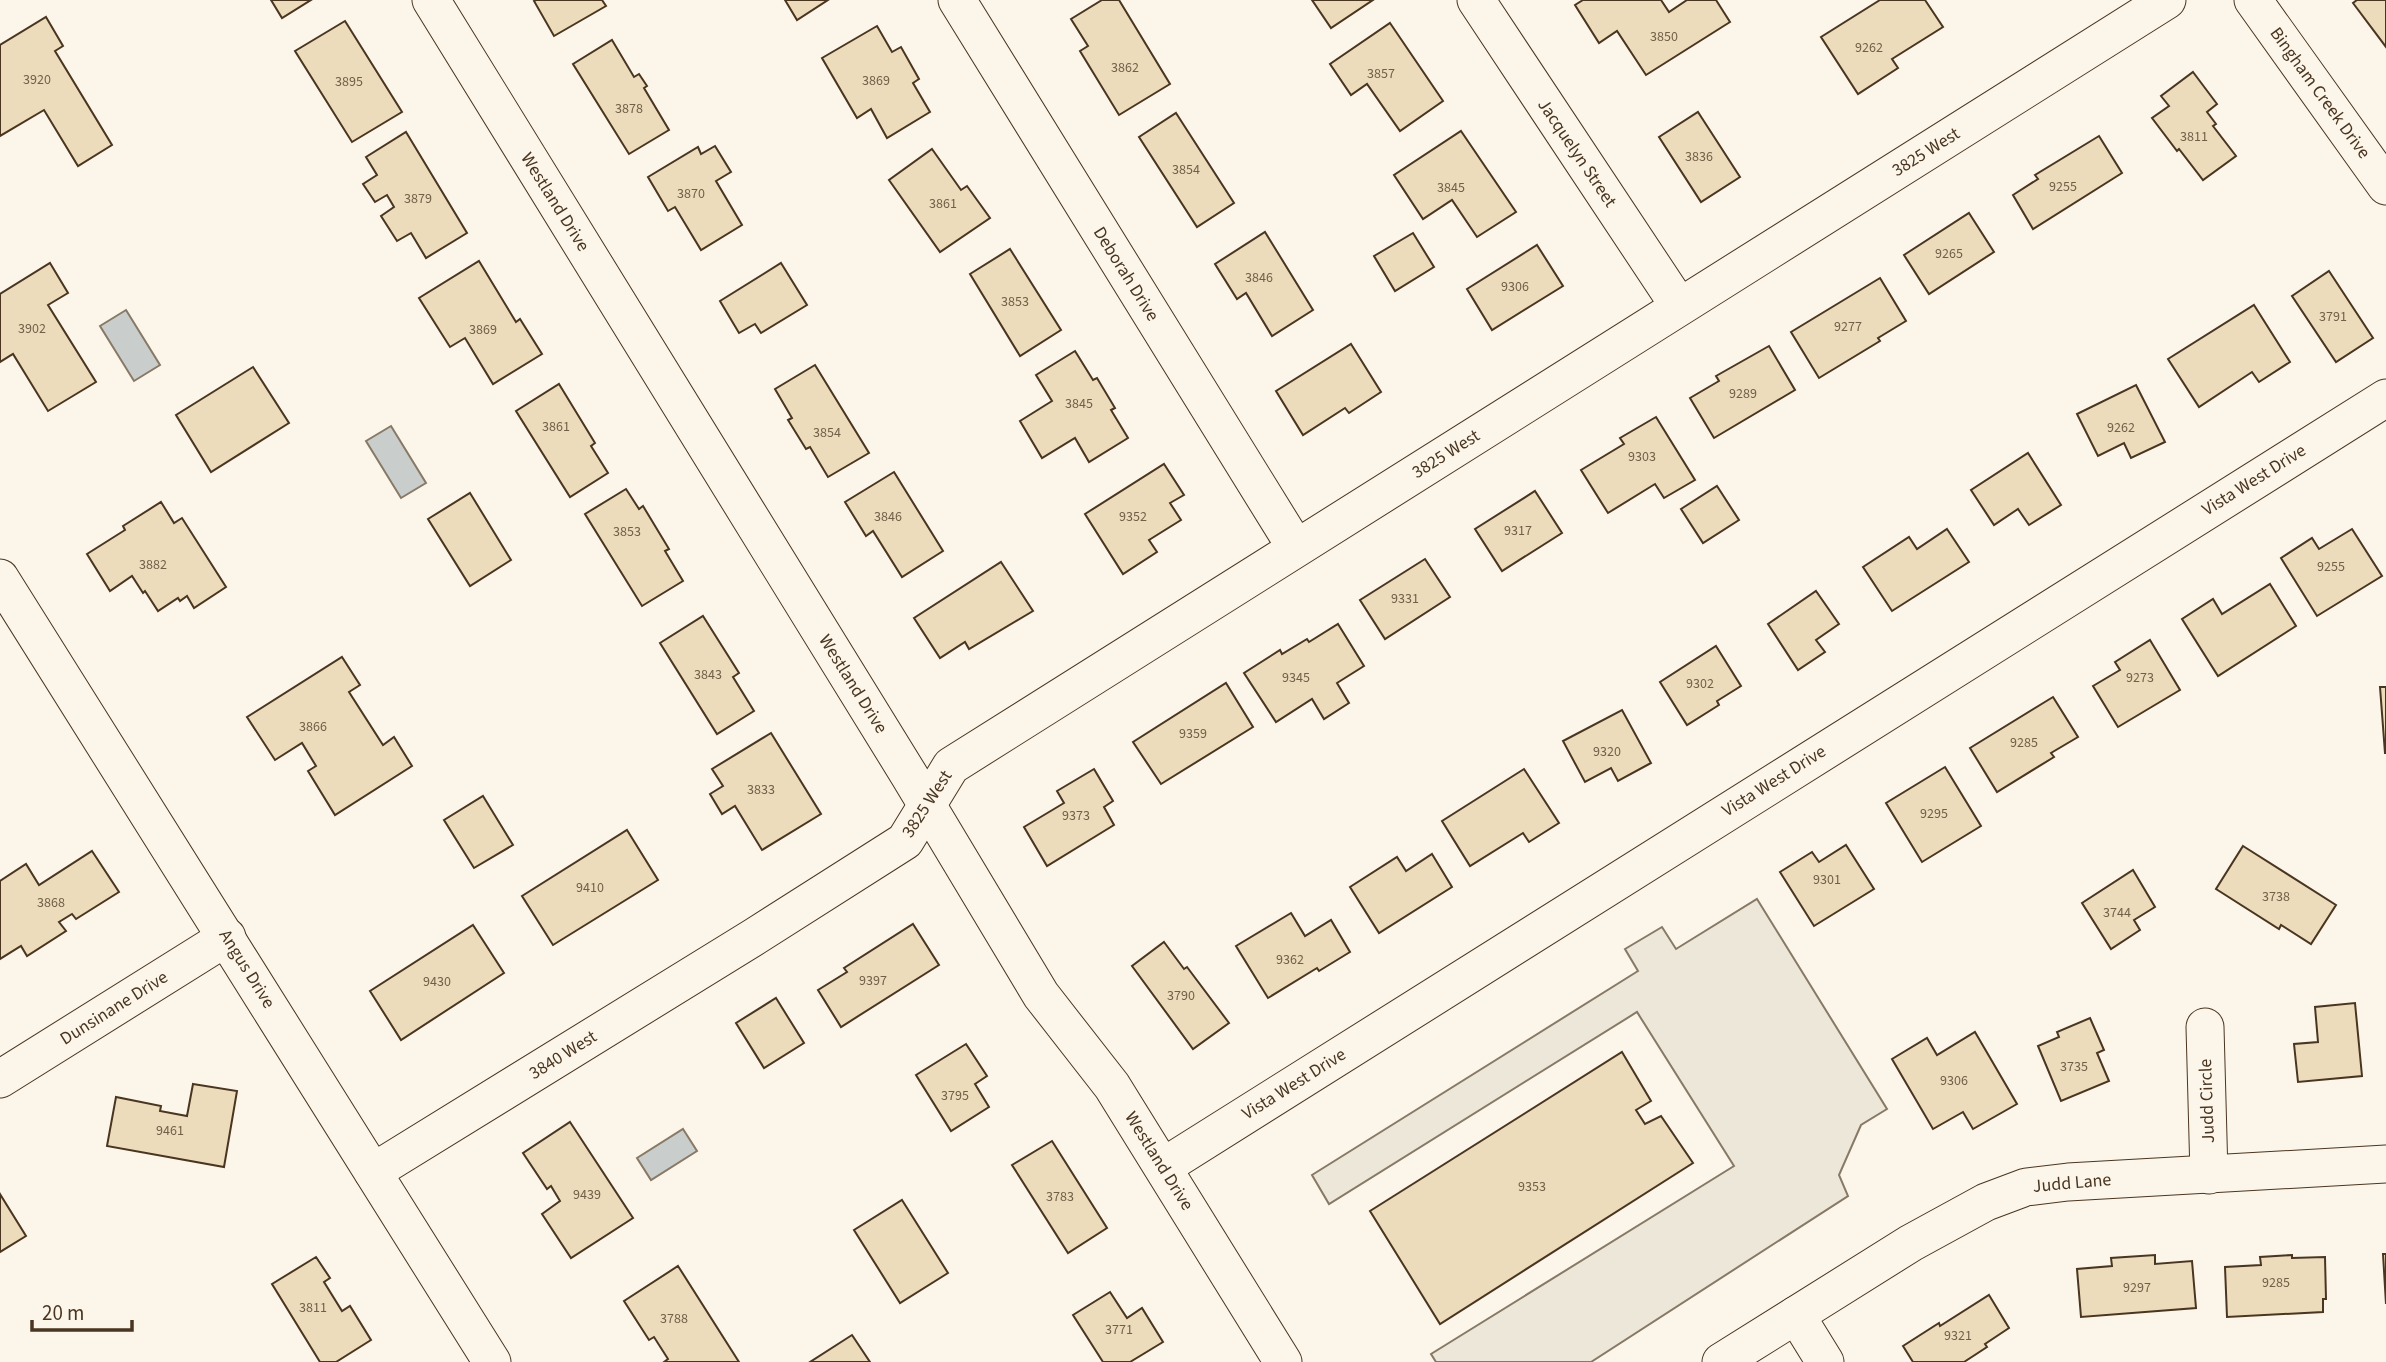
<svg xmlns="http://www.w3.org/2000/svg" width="2386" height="1362" font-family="'Source Sans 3',sans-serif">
	<rect width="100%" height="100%" fill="#fbf6e9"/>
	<polygon fill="#ede7d9" stroke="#887966" stroke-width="2" points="1757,899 1887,1109 1861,1125 1839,1175 1848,1196 1591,1362 1436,1362 1431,1354 1734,1166 1637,1012 1329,1204 1312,1175 1638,971 1625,949 1662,927 1676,949"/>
	<g fill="#c9cecd" stroke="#887966" stroke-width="2">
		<polygon points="126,310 160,365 134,381 100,326"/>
		<polygon points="391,426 426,483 401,498 366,441"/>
		<polygon points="683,1129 697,1151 651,1180 637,1158"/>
	</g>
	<g fill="#ecdcbc" stroke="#4a3520" stroke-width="2">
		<polygon points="271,0 311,0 282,18"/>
		<polygon points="536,0 602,0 606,6 554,36 534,1"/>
		<polygon points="785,0 828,0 797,20"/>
		<polygon points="1102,0 1119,0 1170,84 1119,115 1080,51 1088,46 1071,19"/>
		<polygon points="1312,0 1373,0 1331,28"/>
		<polygon points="1583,0 1661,0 1669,12 1687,0 1716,0 1730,22 1646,75 1617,31 1599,43 1575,5"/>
		<polygon points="1880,0 1925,0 1943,27 1892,59 1898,68 1858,94 1821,37"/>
		<polygon points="2357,0 2386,0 2386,47 2353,3"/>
		<polygon points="46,17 63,46 55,51 112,145 78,166 44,110 0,136 0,45"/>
		<polygon points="345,21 402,112 352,142 295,51"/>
		<polygon points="1390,23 1443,101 1400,131 1367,84 1351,95 1330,64"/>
		<polygon points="877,26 892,52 901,47 919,79 913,83 930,112 887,138 871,109 857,118 822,58"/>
		<polygon points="612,40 634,77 639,74 647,86 644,88 669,130 629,154 573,64"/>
		<polygon points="2193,72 2217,104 2207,112 2216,124 2213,126 2236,156 2203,180 2179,149 2177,151 2152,118 2169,106 2161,96"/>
		<polygon points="1698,112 1740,177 1701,202 1659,137"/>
		<polygon points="1176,113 1234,203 1197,227 1139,137"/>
		<polygon points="1461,131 1516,212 1477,237 1452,200 1423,219 1394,175"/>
		<polygon points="406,132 467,233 426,258 411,233 397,241 381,216 394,207 387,195 375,202 363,184 377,175 366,157"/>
		<polygon points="2099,136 2122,173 2033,229 2013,195 2038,179 2035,175"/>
		<polygon points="715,146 731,172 716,181 742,225 701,250 675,207 668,211 648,177 698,147 701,154"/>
		<polygon points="932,149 961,190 967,186 990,218 940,252 889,180"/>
		<polygon points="1969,213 1994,252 1929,294 1904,255"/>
		<polygon points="1265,232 1313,310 1272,336 1246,293 1237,299 1215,264"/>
		<polygon points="1413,233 1434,267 1395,291 1374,256"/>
		<polygon points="1537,245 1563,286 1492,330 1467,289"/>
		<polygon points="1010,249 1061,330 1020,356 970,274"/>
		<polygon points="479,261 516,322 520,319 542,354 493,384 465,338 450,347 419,298"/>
		<polygon points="50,263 68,293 48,305 96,382 48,411 13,354 0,362 0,294"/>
		<polygon points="781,263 807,305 761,333 755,324 739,333 720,301"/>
		<polygon points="2329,271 2373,338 2336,362 2292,296"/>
		<polygon points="1880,278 1906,321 1878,338 1880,341 1819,378 1791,332"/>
		<polygon points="2254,305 2290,362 2259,382 2252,372 2199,407 2168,359"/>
		<polygon points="1351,344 1381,392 1349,413 1345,408 1303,435 1276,391"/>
		<polygon points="1769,346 1795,390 1714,438 1690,398 1719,381 1716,376"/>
		<polygon points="1075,351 1093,380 1097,378 1115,408 1111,410 1128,438 1089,462 1075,438 1042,458 1020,421 1052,401 1036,375"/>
		<polygon points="815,365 869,453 828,477 810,447 806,449 788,420 792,418 775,389"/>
		<polygon points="253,367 289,423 211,472 176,415"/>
		<polygon points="559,384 595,443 591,446 608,473 570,497 516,411"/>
		<polygon points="2136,385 2165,442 2131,458 2124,443 2098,456 2077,414"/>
		<polygon points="1656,417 1695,480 1664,498 1655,484 1608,513 1581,470 1624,444 1620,438"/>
		<polygon points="2028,453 2061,505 2029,525 2018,509 1994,525 1971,490"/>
		<polygon points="1164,464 1184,495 1170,503 1181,520 1149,540 1157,552 1123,574 1085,514"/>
		<polygon points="894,472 943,551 902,577 873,531 866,536 845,502"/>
		<polygon points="1717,486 1739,520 1703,543 1681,509"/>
		<polygon points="626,489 639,509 643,506 669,549 665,551 683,581 642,606 585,514"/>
		<polygon points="1535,491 1562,533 1502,571 1475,529"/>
		<polygon points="470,493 511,560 470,586 428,519"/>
		<polygon points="161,502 174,523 182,518 226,587 194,608 187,596 180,601 178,598 158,611 145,591 143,593 132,576 110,591 87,554 125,530 123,526"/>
		<polygon points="1947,529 1969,562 1892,611 1863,567 1909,537 1917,549"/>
		<polygon points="2352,529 2382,576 2317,616 2281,558 2312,538 2319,549"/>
		<polygon points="1425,559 1450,597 1385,639 1360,600"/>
		<polygon points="1001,562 1033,611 969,649 965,642 940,658 914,618"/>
		<polygon points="2270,584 2296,626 2218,676 2182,619 2213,599 2222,614"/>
		<polygon points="1816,591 1839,624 1816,640 1825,652 1798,670 1768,624"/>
		<polygon points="703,616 739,673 733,677 754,711 717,734 660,643"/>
		<polygon points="1338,624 1364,666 1337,683 1349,703 1324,719 1312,699 1276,722 1244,673 1280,650 1282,654 1307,639 1309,642"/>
		<polygon points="2150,640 2180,690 2118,727 2093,686 2120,670 2115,662"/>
		<polygon points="1716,646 1741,686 1717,701 1719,705 1687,725 1660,682"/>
		<polygon points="342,657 360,685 349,692 383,745 394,737 412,766 335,815 308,771 316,766 302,743 275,760 247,717"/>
		<polygon points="1226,683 1253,727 1161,784 1133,742"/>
		<polygon points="2380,687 2386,687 2386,753 2385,753"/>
		<polygon points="2053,697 2078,737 2051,753 2054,757 1997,792 1970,748"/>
		<polygon points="1622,710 1651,763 1618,781 1611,768 1585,782 1563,741"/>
		<polygon points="771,733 821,814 762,850 735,806 722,814 710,794 723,786 712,769"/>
		<polygon points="1945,767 1981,826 1922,862 1886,803"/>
		<polygon points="1094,769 1113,801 1104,807 1114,825 1047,866 1024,827 1064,803 1057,791"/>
		<polygon points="1524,769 1559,823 1529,842 1523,833 1470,866 1442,821"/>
		<polygon points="483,796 513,845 474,868 444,820"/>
		<polygon points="627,830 658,880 553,945 522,896"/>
		<polygon points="1846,845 1874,889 1814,926 1780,872 1812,852 1819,862"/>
		<polygon points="2243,846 2336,905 2311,944 2281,925 2279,929 2216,889"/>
		<polygon points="92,851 119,892 76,919 72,914 59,922 66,931 27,956 21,946 0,959 0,881 26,864 39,885"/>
		<polygon points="1432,854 1452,887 1379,933 1350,887 1397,857 1406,871"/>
		<polygon points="2133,870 2155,907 2134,920 2140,930 2111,949 2082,903"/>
		<polygon points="1291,913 1305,936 1331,920 1350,952 1319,971 1317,968 1268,998 1236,946"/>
		<polygon points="913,924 939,965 841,1027 818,990 847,972 844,968"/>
		<polygon points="473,925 504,973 401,1040 370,991"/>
		<polygon points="1164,942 1184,969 1187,967 1229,1023 1193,1049 1132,966"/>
		<polygon points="776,998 804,1043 764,1068 736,1023"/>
		<polygon points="2355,1003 2362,1076 2298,1082 2294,1044 2318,1042 2315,1007"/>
		<polygon points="2090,1018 2104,1050 2097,1053 2109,1081 2061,1101 2038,1046 2059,1037 2057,1032"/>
		<polygon points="1975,1032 2017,1104 1973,1129 1963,1112 1933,1129 1892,1059 1927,1038 1937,1055"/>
		<polygon points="966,1044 987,1076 975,1084 989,1107 951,1131 916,1075"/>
		<polygon points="1622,1052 1651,1101 1636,1110 1645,1124 1661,1116 1693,1163 1440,1324 1370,1211"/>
		<polygon points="193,1084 237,1091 224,1167 107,1146 116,1097 161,1106 160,1111 187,1116"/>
		<polygon points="570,1122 633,1218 571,1258 542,1214 560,1201 551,1186 547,1189 523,1153"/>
		<polygon points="1052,1141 1107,1228 1068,1253 1012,1165"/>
		<polygon points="0,1194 26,1236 0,1252"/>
		<polygon points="902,1200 948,1273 900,1303 854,1230"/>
		<polygon points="2383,1254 2386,1254 2386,1304"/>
		<polygon points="2155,1255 2155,1264 2192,1261 2196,1308 2081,1317 2077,1269 2112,1266 2111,1258"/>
		<polygon points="2292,1255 2292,1258 2325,1257 2326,1299 2323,1299 2323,1312 2227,1317 2225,1267 2261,1265 2260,1257"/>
		<polygon points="316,1257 330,1278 324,1282 342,1311 350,1306 371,1340 336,1362 320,1362 272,1284"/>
		<polygon points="678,1266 739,1362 664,1362 668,1359 654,1337 649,1340 624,1301"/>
		<polygon points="1110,1292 1127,1318 1142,1308 1163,1342 1130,1362 1103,1362 1073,1315"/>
		<polygon points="1989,1295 2009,1328 1985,1344 1987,1347 1964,1362 1913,1362 1903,1346 1939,1323 1940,1326"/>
		<polygon points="852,1335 870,1362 810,1362"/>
	</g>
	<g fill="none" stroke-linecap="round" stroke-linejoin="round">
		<g stroke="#4a3520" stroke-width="39">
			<g id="minor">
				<polyline points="431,0 909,775 1041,995 1112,1086 1283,1362"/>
				<polyline points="957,0 1296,548"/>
				<polyline points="1476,0 1679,306"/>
				<polyline points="2253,0 2386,186"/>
				<polyline points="0,578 492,1362"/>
				<polyline points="2205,1027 2209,1175"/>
				<polyline points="0,1079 227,937"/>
				<polyline points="1163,1167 2386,398"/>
				<polyline points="373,1172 754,937 905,841 951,766 2167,0"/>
				<polyline points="1796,1315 1825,1362"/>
				<polyline points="1721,1362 1911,1243 1986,1202 2026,1187 2068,1182 2386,1164"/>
			</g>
		</g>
		<use href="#minor" stroke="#fbf6e9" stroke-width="37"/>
	</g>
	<g text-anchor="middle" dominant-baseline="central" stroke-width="5" stroke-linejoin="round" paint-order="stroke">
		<g font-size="14" fill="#725f47">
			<text x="1664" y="37">3850</text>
			<text x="1869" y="48">9262</text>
			<text x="1125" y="68">3862</text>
			<text x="1381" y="74">3857</text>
			<text x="37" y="80">3920</text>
			<text x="876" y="81">3869</text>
			<text x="349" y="82">3895</text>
			<text x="629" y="109">3878</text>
			<text x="2194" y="137">3811</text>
			<text x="1699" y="157">3836</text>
			<text x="1186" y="170">3854</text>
			<text x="2063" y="187">9255</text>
			<text x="1451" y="188">3845</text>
			<text x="691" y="194">3870</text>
			<text x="418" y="199">3879</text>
			<text x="943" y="204">3861</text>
			<text x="1949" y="254">9265</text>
			<text x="1259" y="278">3846</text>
			<text x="1515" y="287">9306</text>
			<text x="1015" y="302">3853</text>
			<text x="2333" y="317">3791</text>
			<text x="1848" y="327">9277</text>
			<text x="32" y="329">3902</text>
			<text x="483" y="330">3869</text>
			<text x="1743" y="394">9289</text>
			<text x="1079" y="404">3845</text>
			<text x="556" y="427">3861</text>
			<text x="2121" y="428">9262</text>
			<text x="827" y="433">3854</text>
			<text x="1642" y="457">9303</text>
			<text x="888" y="517">3846</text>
			<text x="1133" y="517">9352</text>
			<text x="1518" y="531">9317</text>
			<text x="627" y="532">3853</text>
			<text x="153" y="565">3882</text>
			<text x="2331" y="567">9255</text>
			<text x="1405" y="599">9331</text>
			<text x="708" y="675">3843</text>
			<text x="1296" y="678">9345</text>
			<text x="2140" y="678">9273</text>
			<text x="1700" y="684">9302</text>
			<text x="313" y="727">3866</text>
			<text x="1193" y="734">9359</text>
			<text x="2024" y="743">9285</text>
			<text x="1607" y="752">9320</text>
			<text x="761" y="790">3833</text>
			<text x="1934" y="814">9295</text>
			<text x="1076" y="816">9373</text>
			<text x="1827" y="880">9301</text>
			<text x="590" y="888">9410</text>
			<text x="2276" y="897">3738</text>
			<text x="51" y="903">3868</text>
			<text x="2117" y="913">3744</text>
			<text x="1290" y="960">9362</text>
			<text x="873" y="981">9397</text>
			<text x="437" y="982">9430</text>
			<text x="1181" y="996">3790</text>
			<text x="2074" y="1067">3735</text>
			<text x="1954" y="1081">9306</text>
			<text x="955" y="1096">3795</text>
			<text x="170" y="1131">9461</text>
			<text x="1532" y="1187">9353</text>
			<text x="587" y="1195">9439</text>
			<text x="1060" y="1197">3783</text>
			<text x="2276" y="1283">9285</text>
			<text x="2137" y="1288">9297</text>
			<text x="313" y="1308">3811</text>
			<text x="674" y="1319">3788</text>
			<text x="1119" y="1330">3771</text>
			<text x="1958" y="1336">9321</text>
		</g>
		<g font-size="18" fill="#4a3520" stroke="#fbf6e9">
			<text transform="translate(2320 93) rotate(54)">Bingham Creek Drive</text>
			<text transform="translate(1926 152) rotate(-32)">3825 West</text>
			<text transform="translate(1577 153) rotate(56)">Jacquelyn Street</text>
			<text transform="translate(555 202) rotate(58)">Westland Drive</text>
			<text transform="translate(1126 274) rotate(58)">Deborah Drive</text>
			<text transform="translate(1446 454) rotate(-32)">3825 West</text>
			<text transform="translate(2254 480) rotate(-32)">Vista West Drive</text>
			<text transform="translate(853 684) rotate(58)">Westland Drive</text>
			<text transform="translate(1774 781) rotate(-32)">Vista West Drive</text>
			<text transform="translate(927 804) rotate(-57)">3825 West</text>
			<text transform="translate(247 969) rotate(58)">Angus Drive</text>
			<text transform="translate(114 1008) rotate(-32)">Dunsinane Drive</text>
			<text transform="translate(563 1055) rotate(-32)">3840 West</text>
			<text transform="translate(1294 1084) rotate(-32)">Vista West Drive</text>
			<text transform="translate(2207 1101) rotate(-92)">Judd Circle</text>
			<text transform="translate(1159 1161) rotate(58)">Westland Drive</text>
			<text transform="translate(2072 1183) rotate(-5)">Judd Lane</text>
		</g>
	</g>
	<path d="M32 1320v10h100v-10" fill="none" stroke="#4a3520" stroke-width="3.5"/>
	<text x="42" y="1320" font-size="21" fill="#4a3520" stroke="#fbf6e9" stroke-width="5" paint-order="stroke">20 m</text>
</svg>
